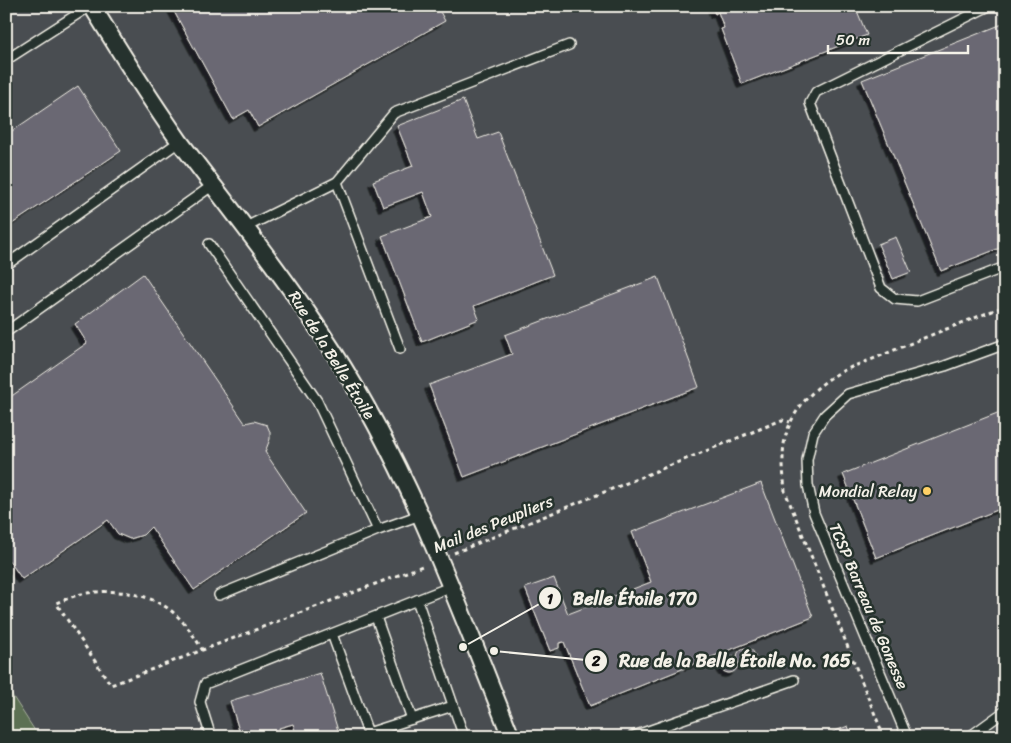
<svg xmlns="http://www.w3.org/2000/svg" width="1011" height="743" font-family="Sriracha,sans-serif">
	<defs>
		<filter id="shadow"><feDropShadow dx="-4.5" dy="4.5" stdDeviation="0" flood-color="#0009"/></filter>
	</defs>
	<rect width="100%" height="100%" fill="#3b4342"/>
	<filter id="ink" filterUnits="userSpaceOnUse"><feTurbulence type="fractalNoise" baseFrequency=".02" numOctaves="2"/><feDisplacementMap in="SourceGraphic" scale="10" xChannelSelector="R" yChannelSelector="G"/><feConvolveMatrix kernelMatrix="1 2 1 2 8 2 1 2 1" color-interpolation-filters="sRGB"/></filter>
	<g filter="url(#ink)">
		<polygon fill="#494e51" points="6,6 1005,6 1005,737 39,737 6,686"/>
		<polygon fill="#5c6f52" stroke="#a8b09d" points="6,686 39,737 6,737"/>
		<g fill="#6b6873" stroke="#f4f1e8" filter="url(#shadow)">
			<polygon points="171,6 437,6 445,21 258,127 249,110 233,119"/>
			<polygon points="712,6 855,6 867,35 742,84 721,29 724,28 718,12 715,14"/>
			<polygon points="1005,23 1005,246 941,271 862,80"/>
			<polygon points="78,86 121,151 6,228 6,135"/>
			<polygon points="463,100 478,139 498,132 553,275 474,306 479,319 422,342 382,236 432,217 423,192 383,207 373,181 413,166 397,126"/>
			<polygon points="896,237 911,272 893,279 878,244"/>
			<polygon points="143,274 245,423 254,421 267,425 270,432 270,439 265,452 306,513 194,590 151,527 143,535 130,539 118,534 108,520 22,579 6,556 6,400 87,343 75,324"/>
			<polygon points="658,277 699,387 464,477 429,385 512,354 505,335"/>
			<polygon points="1005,410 1005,507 876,558 843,474"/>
			<polygon points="761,483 813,617 689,666 688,662 683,664 685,668 590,706 564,642 559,643 559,648 550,651 525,588 554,578 568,614 651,582 632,532"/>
			<circle cx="746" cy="657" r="9"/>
			<circle cx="729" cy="664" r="9"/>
			<polygon points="320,673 340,737 297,737 293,724 279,728 282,737 241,737 230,701"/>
			<polygon points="848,726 852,737 820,737"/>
		</g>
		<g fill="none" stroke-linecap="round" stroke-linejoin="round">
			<g stroke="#f4f1e8" stroke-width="12">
				<g id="service">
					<polyline points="989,6 816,92 810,103 881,288 895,299 917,301 1005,267"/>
					<polyline points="6,60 90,6"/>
					<polyline points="337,182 400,349"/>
					<polyline points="246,227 337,182 394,113 569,45"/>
					<polyline points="209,244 317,401 378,530"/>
					<polyline points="6,265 180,141"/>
					<polyline points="6,332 213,185"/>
					<polyline points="450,587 417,600 464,737"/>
					<polyline points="219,595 378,530 420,515"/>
					<polyline points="376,617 412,719"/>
					<polyline points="332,634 368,733 453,706"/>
					<polyline points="972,735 1005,711"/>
					<polyline points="211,737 200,702 205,684 417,600"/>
					<polyline points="631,737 794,680"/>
					<polyline points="907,737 814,513 808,485 807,460 813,433 825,415 848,394 945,366 1005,344"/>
				</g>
			</g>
			<g stroke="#f4f1e8" stroke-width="20">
				<path id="minor" d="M92,6c28,46 57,92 88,136 52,69 106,136 153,209 76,118 126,256 178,386"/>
			</g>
			<g stroke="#f4f1e8" stroke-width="3" stroke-dasharray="4 4" stroke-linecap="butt">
				<polyline points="454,553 782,420 790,422"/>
				<path d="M203,651c-8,-14 -17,-27 -28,-37 -24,-22 -63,-26 -93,-20 -9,2 -18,6 -26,9l55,82 314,-120"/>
				<path d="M884,737l-99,-246c-2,-22 -5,-46 5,-67 8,-19 25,-36 42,-47 14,-9 31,-14 46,-20 42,-18 84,-34 127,-51"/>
			</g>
			<use href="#service" stroke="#26332d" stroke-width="9"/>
			<use href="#minor" stroke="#26332d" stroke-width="16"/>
		</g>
	</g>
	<circle fill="#ffd166" stroke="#26332d" stroke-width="2" cx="927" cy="491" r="5"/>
	<g text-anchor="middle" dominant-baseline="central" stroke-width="5" stroke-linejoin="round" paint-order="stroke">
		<g font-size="16" fill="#f4f1e8" stroke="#26332d">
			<text transform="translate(332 355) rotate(58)">Rue de la Belle Étoile</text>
			<text transform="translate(493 524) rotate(-22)">Mail des Peupliers</text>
			<text transform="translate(869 606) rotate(67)">TCSP Barreau de Gonesse</text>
		</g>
		<g font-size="16" fill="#f4f1e8" stroke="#26332d" text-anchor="end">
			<text x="917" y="491">Mondial Relay</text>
		</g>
	</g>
	<path fill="none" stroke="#f4f1e8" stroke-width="2" d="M463 647L550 598M494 651L596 661"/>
	<g fill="#f4f1e8" stroke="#26332d" stroke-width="2">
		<circle cx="463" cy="647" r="5"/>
		<circle cx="494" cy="651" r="5"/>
		<circle cx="550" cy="598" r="12"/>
		<circle cx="596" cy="661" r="12"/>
	</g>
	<g font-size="15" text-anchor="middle" font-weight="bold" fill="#111">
		<text x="550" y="604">1</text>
		<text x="596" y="666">2</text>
	</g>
	<g font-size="18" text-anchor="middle" font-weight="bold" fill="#f4f1e8" stroke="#26332d" stroke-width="5" stroke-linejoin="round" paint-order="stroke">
		<text x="635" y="605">Belle Étoile 170</text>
		<text x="735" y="667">Rue de la Belle Étoile No. 165</text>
	</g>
	<rect width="1011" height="743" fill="none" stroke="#26332d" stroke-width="25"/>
	<rect x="12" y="12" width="986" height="718" fill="none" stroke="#f4f1e8" stroke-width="2" filter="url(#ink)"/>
	<path d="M828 45v8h140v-8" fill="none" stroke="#f4f1e8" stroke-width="2.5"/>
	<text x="836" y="45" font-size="15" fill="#f4f1e8" stroke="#26332d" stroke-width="4" paint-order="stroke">50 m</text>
</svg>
